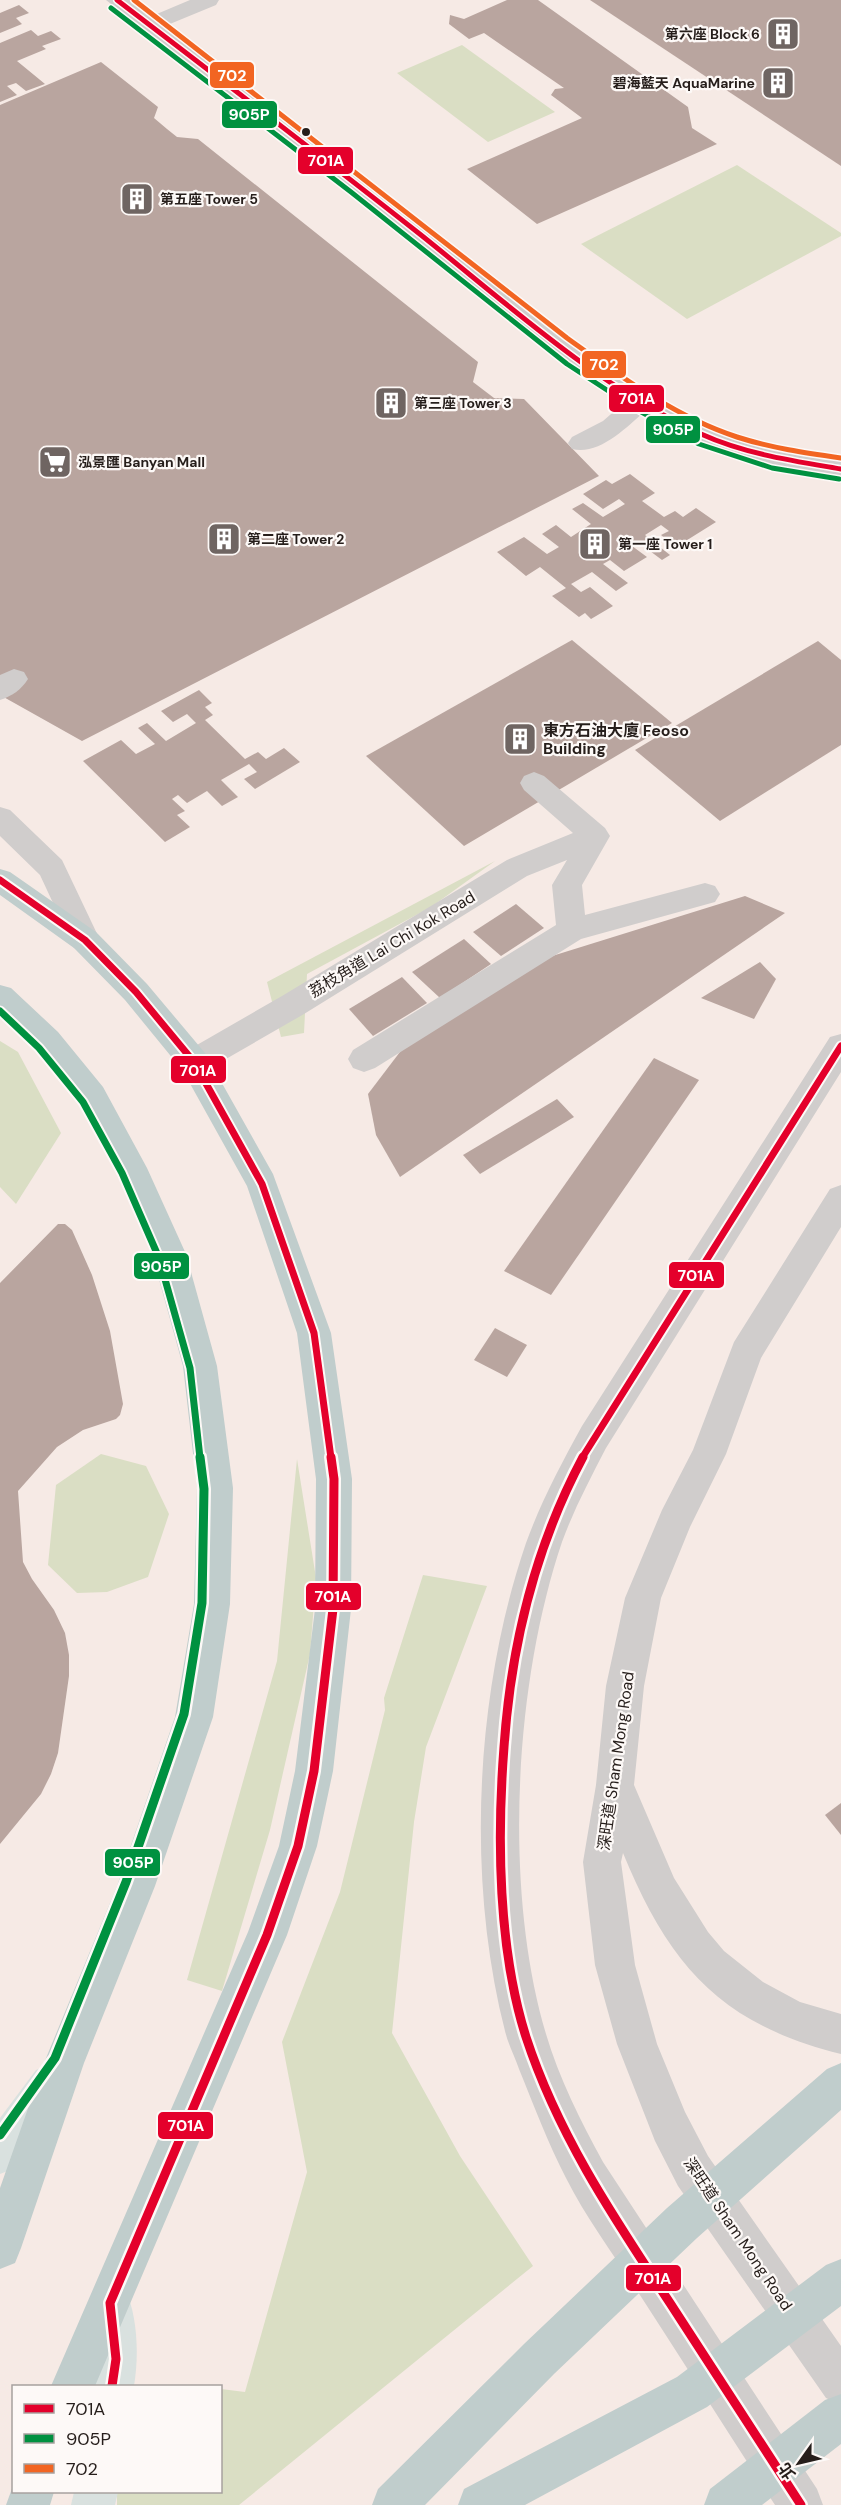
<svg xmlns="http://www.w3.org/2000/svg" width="841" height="2505" font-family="'DM Sans','Noto Sans TC',sans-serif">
	<rect width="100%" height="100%" fill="#f6eae5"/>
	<g fill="#dadec4">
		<polygon points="462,45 555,112 488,142 397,73"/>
		<polygon points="737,165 841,233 841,236 687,319 581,244"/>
		<polygon points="495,861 431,907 307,974 304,1033 281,1037 267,982"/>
		<polygon points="0,1041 18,1052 61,1133 16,1204 0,1187"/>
		<polygon points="101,1454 146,1466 169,1514 148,1577 107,1592 77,1593 48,1565 56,1485"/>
		<polygon points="297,1459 316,1578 310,1654 270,1830 222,1991 187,1980 277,1661"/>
		<polygon points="423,1575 487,1586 426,1747 414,1822 392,2033 460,2156 533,2266 239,2505 117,2505 117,2492 220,2492 221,2389 245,2392 307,2172 282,2042 340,1892 385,1710 384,1698"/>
	</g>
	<g fill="#b9a59f">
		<polygon points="507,0 538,0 688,107 692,128 717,144 537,224 467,169 582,118 551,95 555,89 564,88 484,33 469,39 449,24 450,15 464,19"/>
		<polygon points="590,0 841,0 841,166"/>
		<polygon points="19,5 29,13 16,18 22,24 0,33 0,13"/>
		<polygon points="31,30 38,36 51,31 61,39 42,46 46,49 17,61 45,84 26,91 16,83 7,86 17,95 0,102 0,43"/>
		<polygon points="101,62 158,107 154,118 167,129 177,137 198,139 478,362 473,382 494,398 524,399 599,476 82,741 0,695 0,105"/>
		<polygon points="630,474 655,493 642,501 664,517 675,511 683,517 696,508 716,522 676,547 661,535 669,531 661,525 645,535 670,555 662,560 638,542 632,546 647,557 624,571 610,560 603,564 628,583 616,591 592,572 571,584 581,592 590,587 613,606 591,619 585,613 579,617 552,596 566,588 540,567 526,576 497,552 524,537 547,554 559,547 542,534 556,525 571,537 591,524 572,509 583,503 603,517 625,504 619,499 603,509 583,494 606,480 612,484"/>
		<polygon points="572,640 672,723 464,846 366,756"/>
		<polygon points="818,641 841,660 841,745 720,821 635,750"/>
		<polygon points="199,690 212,703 205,707 213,715 205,720 245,759 258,752 266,759 284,748 300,762 255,789 244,779 257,772 249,764 221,780 238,797 222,806 207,791 187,803 178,795 172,799 185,811 177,815 190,827 165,842 83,761 121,740 136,754 155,744 138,728 147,723 166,741 196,723 187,714 173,722 161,711"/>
		<polygon points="745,896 785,913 400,1177 376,1135 368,1094 406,1044 520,966"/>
		<polygon points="516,904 544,928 501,956 473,932"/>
		<polygon points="464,939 491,964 440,998 412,972"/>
		<polygon points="760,962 776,979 754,1019 701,998"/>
		<polygon points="402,977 427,1003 373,1036 349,1009"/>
		<polygon points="654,1058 699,1080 551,1295 504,1271"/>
		<polygon points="557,1099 574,1117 480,1174 463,1155"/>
		<polygon points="58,1224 65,1224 72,1230 92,1275 110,1331 123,1404 120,1415 116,1419 83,1430 57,1447 18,1491 23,1562 32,1579 54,1610 65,1633 69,1655 69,1676 58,1753 51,1774 41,1794 0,1844 0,1283"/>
		<polygon points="495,1328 527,1345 507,1377 474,1360"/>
		<polygon points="841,1803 841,1835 825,1815"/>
	</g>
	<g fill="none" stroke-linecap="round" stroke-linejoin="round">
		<g fill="#d0cdcc" fill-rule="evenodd">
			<path d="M106,0h24l22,16 38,-16h29l-3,5 -51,21c92,71 185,141 277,214 85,67 169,139 267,187 41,20 88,26 132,34v16l-66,-11 -82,-26 -49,-28c-18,16 -46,44 -72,37l-4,-6 4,-6 31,-16 23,-20 -61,-39z"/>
			<path d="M14,669l10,3 4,7c-7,11 -16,17 -28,21v-25z"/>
			<polygon points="534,772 544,776 605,828 610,836 582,885 585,915 705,883 715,886 720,894 715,902 581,939 375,1068 364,1072 353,1068 348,1059 353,1050 556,925 552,885 567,860 527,876 304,1014 205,1071 194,1075 183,1071 178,1062 183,1053 282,996 507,860 573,833 524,790 520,783 524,776"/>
			<polygon points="0,807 10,810 62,860 100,940 96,948 85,952 74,948 40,875 0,836"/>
			<path d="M841,1034v38l-235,376c-16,31 -32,61 -44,94 -48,142 -59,348 -16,492 13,44 35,88 57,128l214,327 6,16h-48c-46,-71 -91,-142 -137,-213 -24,-37 -52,-74 -72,-114 -18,-35 -32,-72 -47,-109 -4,-12 -11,-25 -14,-38 -39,-152 -30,-339 21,-488 15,-41 35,-79 56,-117l248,-389z"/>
			<path d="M841,1185v42l-80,131 -35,96 -36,73 -29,71 -17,88 -10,99 40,93 34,54 16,19 39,31 37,20 41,12v40c-121,-30 -172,-89 -218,-201l-2,9 14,103 22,79 28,68 23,44 133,190v59l-15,-7 -148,-212 -23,-45 -38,-97 -22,-79 -12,-103 13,-77 10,-99 19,-88 37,-88 31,-60 41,-108 96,-153z"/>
		</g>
		<g fill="#d9e1df" fill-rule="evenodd">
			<polygon points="50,2064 64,2070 70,2084 64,2098 15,2168 0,2174 0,2118 36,2070"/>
			<path d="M110,2282l15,6c13,30 14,67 9,98h-44l4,-27 -5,-56 6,-15z"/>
			<polygon points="74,2492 118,2492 115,2505 71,2505"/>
		</g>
		<g fill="#c0cdcc" fill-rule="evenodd">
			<polygon points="0,869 10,872 96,932 147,984 205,1053 273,1174 331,1333 352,1479 351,1609 333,1771 317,1846 287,1935 95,2386 51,2386 248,1932 279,1846 295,1771 315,1609 316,1479 297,1333 247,1186 183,1071 125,1000 74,948 0,895"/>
			<polygon points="0,985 11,988 58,1032 103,1087 147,1168 186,1254 217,1366 233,1488 230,1604 213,1717 155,1886 84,2063 21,2248 15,2263 0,2269 0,2188 44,2063 117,1886 175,1717 194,1604 197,1488 183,1366 152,1254 116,1171 81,1105 36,1050 0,1016"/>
			<polygon points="841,2063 841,2110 697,2238 554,2374 425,2505 372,2505 378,2489 524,2344 667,2208 827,2069"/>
			<polygon points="841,2259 841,2306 707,2407 525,2505 458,2505 464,2489 677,2377 826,2265"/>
			<polygon points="841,2394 841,2444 762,2505 704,2505 710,2489 825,2400"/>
			<polygon points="14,2483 14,2492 54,2492 50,2505 6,2505"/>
		</g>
		<g stroke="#fdf9f7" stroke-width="8">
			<path id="bus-1-far2" d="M117,0c102,78 204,156 304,235 89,71 176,151 280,199 44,20 93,27 140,35"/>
		</g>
		<g stroke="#fdf9f7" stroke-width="11">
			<g id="bus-1-far1">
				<polyline points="0,880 85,940 136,992 194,1062 262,1184 314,1333 331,1458"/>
				<polyline points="582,1458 841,1046"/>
			</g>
		</g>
		<g stroke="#fdf9f7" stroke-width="14">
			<g id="bus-1">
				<path d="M583,1457c-48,90 -72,189 -79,290 -7,91 -6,202 22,290 32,98 88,181 144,266 44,67 87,135 131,202"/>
				<polyline points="112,2386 116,2359 110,2303 267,1935 298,1846 314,1771 333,1609 334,1479 331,1457"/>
			</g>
		</g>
		<g stroke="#fdf9f7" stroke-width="8">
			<polyline id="bus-2-far2" points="111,8 351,192 567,364 636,409 699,444 772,468 839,479"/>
		</g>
		<g stroke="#fdf9f7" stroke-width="11">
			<polyline id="bus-2-far1" points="0,1011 39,1048 83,1102 122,1173 159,1258 190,1368 200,1458"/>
		</g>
		<g stroke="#fdf9f7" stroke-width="14">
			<polyline id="bus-2" points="0,2135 55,2058 126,1882 184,1714 202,1603 204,1489 200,1457"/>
		</g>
		<g stroke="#fdf9f7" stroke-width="8">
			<path id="bus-3" d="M134,0l433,338c53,38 108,79 170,99 34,11 69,16 104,21"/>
		</g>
		<use href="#bus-1-far2" stroke="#e4002b" stroke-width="5"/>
		<use href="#bus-1-far1" stroke="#e4002b" stroke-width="7"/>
		<use href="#bus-1" stroke="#e4002b" stroke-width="9"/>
		<use href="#bus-2-far2" stroke="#009140" stroke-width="5"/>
		<use href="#bus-2-far1" stroke="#009140" stroke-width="7"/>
		<use href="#bus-2" stroke="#009140" stroke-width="9"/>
		<use href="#bus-3" stroke="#f26522" stroke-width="5"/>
	</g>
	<defs>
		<g id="building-square" transform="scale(1.725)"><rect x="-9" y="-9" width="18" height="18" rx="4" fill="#6f6562" stroke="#fdf9f7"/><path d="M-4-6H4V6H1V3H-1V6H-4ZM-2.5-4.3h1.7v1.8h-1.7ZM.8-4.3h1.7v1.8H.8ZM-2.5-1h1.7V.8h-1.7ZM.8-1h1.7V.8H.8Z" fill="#fff"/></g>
		<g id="supermarket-square" transform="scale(1.725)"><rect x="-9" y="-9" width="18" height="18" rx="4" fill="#6f6562" stroke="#fdf9f7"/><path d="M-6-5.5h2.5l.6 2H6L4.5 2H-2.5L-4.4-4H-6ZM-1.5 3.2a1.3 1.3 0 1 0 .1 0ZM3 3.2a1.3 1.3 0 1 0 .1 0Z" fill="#fff"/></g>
	</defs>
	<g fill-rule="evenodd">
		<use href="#building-square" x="783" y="34"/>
		<use href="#building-square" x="778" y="83"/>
		<use href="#building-square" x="137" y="199"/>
		<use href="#building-square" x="391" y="403"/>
		<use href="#supermarket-square" x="55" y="462"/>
		<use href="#building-square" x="224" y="539"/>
		<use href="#building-square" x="595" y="544"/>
		<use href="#building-square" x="520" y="739"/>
	</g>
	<circle fill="#261e1b" stroke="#fdf9f7" stroke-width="2" cx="306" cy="132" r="5"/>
	<g text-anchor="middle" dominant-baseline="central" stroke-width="4.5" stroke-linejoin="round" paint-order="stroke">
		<g font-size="14" font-weight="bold" fill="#261e1b" stroke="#fdf9f7" text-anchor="start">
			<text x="760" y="34" text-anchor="end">第六座 Block 6</text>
			<text x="755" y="83" text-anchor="end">碧海藍天 AquaMarine</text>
			<text x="160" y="199">第五座 Tower 5</text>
			<text x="414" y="403">第三座 Tower 3</text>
			<text x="78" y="462">泓景匯 Banyan Mall</text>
			<text x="247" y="539">第二座 Tower 2</text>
			<text x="618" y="544">第一座 Tower 1</text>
		</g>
		<g font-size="16" font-weight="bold" fill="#261e1b" stroke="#fdf9f7" text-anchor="start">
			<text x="543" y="730">東方石油大廈 Feoso<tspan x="543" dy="18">Building</tspan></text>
		</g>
		<g font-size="16" fill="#261e1b" stroke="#fdf9f7">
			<text transform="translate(392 944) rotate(-31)">荔枝角道 Lai Chi Kok Road</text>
			<text transform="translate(616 1761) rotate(-82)">深旺道 Sham Mong Road</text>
			<text transform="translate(738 2234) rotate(56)">深旺道 Sham Mong Road</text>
		</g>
	</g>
	<g stroke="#fdf9f7" stroke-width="2">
		<rect x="209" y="61" width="46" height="28" rx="6" fill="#f26522"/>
		<rect x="221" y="100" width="57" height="29" rx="6" fill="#009140"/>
		<rect x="297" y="146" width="57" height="29" rx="6" fill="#e4002b"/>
		<rect x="581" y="350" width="46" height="29" rx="6" fill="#f26522"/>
		<rect x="608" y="384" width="57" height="29" rx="6" fill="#e4002b"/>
		<rect x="645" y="415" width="56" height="29" rx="6" fill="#009140"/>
		<rect x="170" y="1055" width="57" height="29" rx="6" fill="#e4002b"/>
		<rect x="133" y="1252" width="57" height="28" rx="6" fill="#009140"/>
		<rect x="668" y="1261" width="57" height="28" rx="6" fill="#e4002b"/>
		<rect x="305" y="1582" width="57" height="29" rx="6" fill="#e4002b"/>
		<rect x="104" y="1848" width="57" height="29" rx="6" fill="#009140"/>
		<rect x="157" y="2111" width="57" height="29" rx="6" fill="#e4002b"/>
		<rect x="625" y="2264" width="57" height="28" rx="6" fill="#e4002b"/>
	</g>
	<g font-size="16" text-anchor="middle" font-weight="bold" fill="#fff">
		<text x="232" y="81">702</text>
		<text x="249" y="120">905P</text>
		<text x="326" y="166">701A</text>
		<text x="604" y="370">702</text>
		<text x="637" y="404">701A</text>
		<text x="673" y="435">905P</text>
		<text x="198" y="1076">701A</text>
		<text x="161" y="1272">905P</text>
		<text x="696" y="1281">701A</text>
		<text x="333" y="1602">701A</text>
		<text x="133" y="1868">905P</text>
		<text x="186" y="2131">701A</text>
		<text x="653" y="2284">701A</text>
	</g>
	<rect x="12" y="2385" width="210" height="108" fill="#fdf9f7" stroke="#a7a19f" stroke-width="1.5"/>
	<rect x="24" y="2404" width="30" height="9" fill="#e4002b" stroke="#a7a19f" stroke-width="1.5"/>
	<text x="66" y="2415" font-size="18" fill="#261e1b">701A</text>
	<rect x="24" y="2434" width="30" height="9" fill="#009140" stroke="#a7a19f" stroke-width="1.5"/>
	<text x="66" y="2445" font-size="18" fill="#261e1b">905P</text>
	<rect x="24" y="2464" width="30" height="9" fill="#f26522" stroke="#a7a19f" stroke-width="1.5"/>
	<text x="66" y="2475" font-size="18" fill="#261e1b">702</text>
	<g transform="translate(799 2463) rotate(236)" stroke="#fdf9f7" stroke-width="4.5" paint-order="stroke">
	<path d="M0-4.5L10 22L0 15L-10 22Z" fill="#261e1b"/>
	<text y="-9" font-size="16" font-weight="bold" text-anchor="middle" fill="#261e1b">北</text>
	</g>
</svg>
